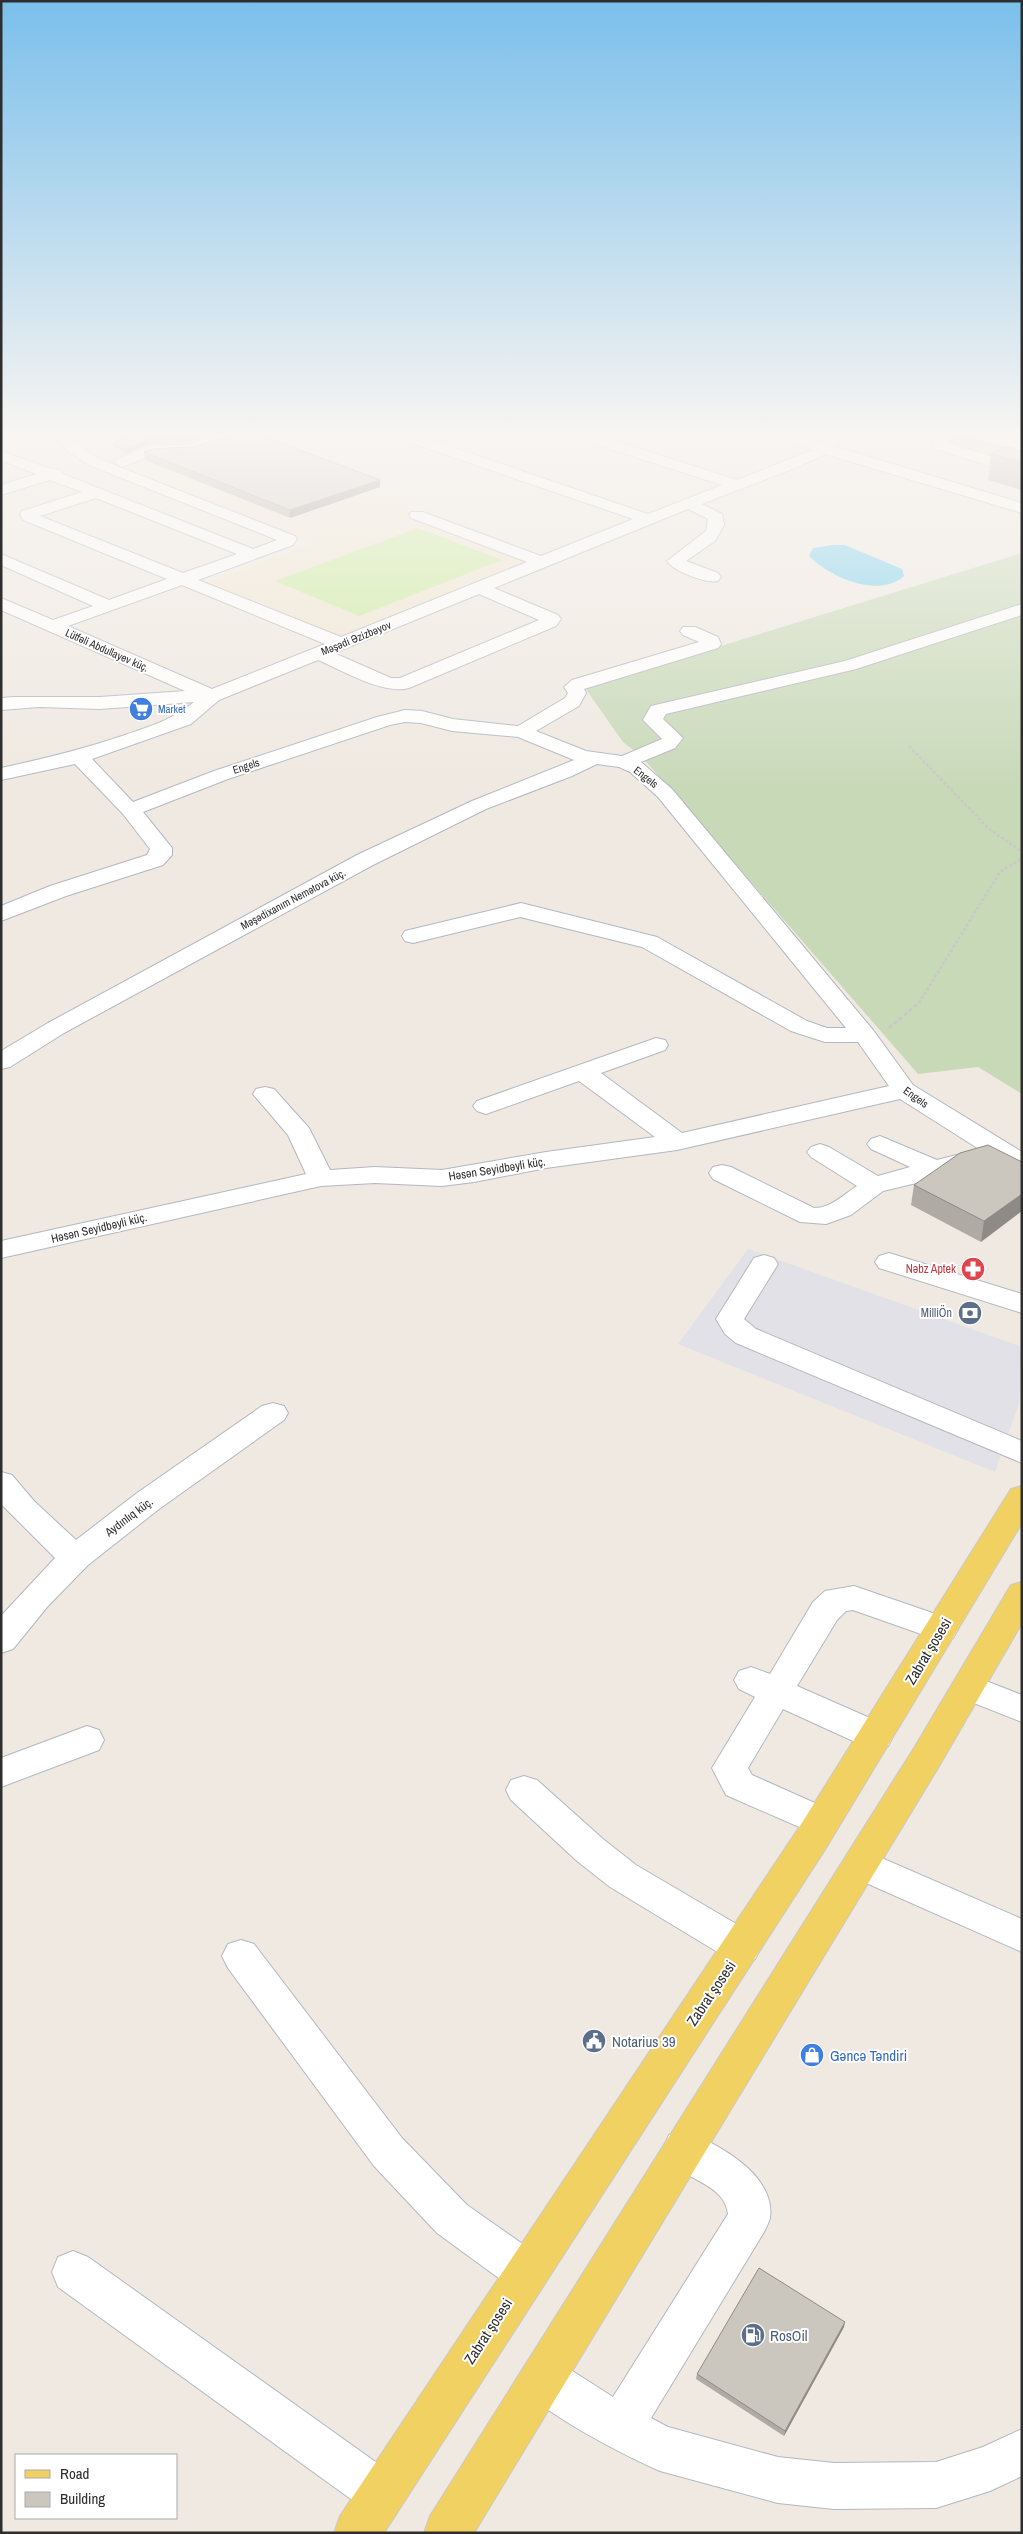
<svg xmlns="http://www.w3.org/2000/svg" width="1023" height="2534" font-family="'Archivo Narrow',sans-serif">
	<rect width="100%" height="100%" fill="#efe9e1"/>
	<polygon fill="#e3e1e8" points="748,1249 1022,1347 1019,1403 995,1472 678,1344"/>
	<polygon fill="#f0e6d1" points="137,433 246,435 413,497 404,515 529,562 342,639 207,583 312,543 106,462 146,437"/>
	<polygon fill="#b6e59e" points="970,436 1022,451 1022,466 951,446 947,442 952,437"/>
	<polygon fill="#c8d9b8" points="1022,553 1022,1094 978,1067 918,1074 642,757 623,742 585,688"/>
	<polygon fill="#c9ec9a" points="418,528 502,560 359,616 275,581"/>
	<path fill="#75cff0" d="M833,545h12l57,24 2,7c-26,23 -74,1 -95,-20l4,-8z"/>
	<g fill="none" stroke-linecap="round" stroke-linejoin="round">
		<g stroke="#b4b7c1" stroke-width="2">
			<g id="minor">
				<path d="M53,433h15l10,12 21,14 196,77 2,3 -4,6 -95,35 143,57 186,-75 -116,-44 -2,-3 2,-3h12l118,44 92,-37 -242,-83 -2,-3h22l237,81 74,-29 -152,-49 -2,-3h23l146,47 75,-30 -44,-14 -2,-3h24l30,9 14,-9h18l-19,13 189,57v10l-197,-59 -25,12 -98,38 20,10 2,11 -9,16 -29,20 32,12 3,4 -3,4c-12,3 -45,-10 -51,-20l39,-30 2,-12 -20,-10 -194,79 64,27 3,4 -5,7 -147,62c-27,7 -67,-18 -91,-28l-99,40 -28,24 -99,35 41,43 81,-31 163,-54 28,-7 17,1 31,8 65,7 47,-28 3,-5 -4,-6 8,-7 127,-38 -16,-7 -3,-4 3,-4h12l23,10 3,7 -3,4 -134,41 2,4 -7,13 -43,25 50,20 36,5 40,-17 -19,-19 8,-14 194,-45 177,-57v11l-166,54 -190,45 -3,5 20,19 -8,10 -34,14 31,27 201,241 40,55 109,67v18l-32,-14 -90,-57 -223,51 -131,18 -72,14 -32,4 -67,-3 -54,3 -320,72v-17l305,-67 -18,-39 -35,-41 3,-5 9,-2 9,2 35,39 21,42 45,-3 67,3 104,-18 109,-15 -76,-56 -93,33 -9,-3 -4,-5 4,-5 179,-63 9,2 3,5 -3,5 -64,23 81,60 207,-47 -31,-44h-33l-34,-11 -149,-84 -122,-30 -107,26 -8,-2 -3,-5 3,-5 116,-28 136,34 150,84 20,7h19l-188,-231 -28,-25 -11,-5 -22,-3 -25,12 -86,33 -113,56 -309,168 -54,34 -9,2v-18l47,-28 309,-168 115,-54 102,-41 -56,-23 -66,-6 -31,-8 -16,-1 -15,3 -162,54 -85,33 29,36v7l-9,10 -97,31 -65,25v-15l49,-20 97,-31 3,-6 -27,-35 -48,-50 -74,16v-12c42,-9 83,-19 124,-33 26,-9 47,-15 69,-33l-94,7 -61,-2 -38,3v-12l13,-1h86l85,-6 -184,-81v-12l52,22 40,-14 -92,-41v-11l108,46 58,-21 -144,-59 -3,-6 2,-3 60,-19 -32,-12 -49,15v-10l35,-11 -35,-14v-9l50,18 10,1 2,4 190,75 24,-9 -188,-75 -21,-14zM96,498l141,56 -54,19 -143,-57zM182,585l143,59 -113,45 -144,-63zM479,594l60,26 -139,58h-9l-57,-25z"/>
				<polygon points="221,433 243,433 241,436 194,453 152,455 122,467 114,462 117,459 150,445 187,445"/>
				<polygon points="938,433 955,433 947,443 1022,466 1022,476 936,449 931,441"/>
				<polygon points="965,433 990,433 1022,442 1022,451 967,436"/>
				<path d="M880,1136l57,24 35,-9 9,3 4,5 -4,5 -35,12 -63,15 -32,24 -25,9 -26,-2 -87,-43 -4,-6 4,-6 9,-2 9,2 83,41c17,0 29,-13 43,-22l-46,-29 -4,-5 4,-5 9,-3 9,3 49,29 32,-9 -39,-18 -4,-5 4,-5z"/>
				<polygon points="889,1253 1022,1294 1022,1313 879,1268 875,1262 879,1256"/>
				<polygon points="764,1255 774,1258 778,1264 744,1319 756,1329 1022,1441 1022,1463 736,1343 725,1334 716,1319 754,1258"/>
				<polygon points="273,1403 284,1406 288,1413 284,1420 159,1509 88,1565 48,1606 13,1649 1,1653 1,1616 55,1558 1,1504 1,1472 12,1475 34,1501 76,1540 137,1493 262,1406"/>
				<polygon points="854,1586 953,1620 958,1629 953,1638 941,1641 853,1610 846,1611 837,1620 797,1686 888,1726 893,1736 888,1746 876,1750 864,1746 783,1709 748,1768 752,1775 835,1812 840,1822 835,1832 822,1837 726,1795 712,1768 755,1697 739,1689 734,1680 739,1671 751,1667 770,1674 813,1602 825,1591"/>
				<polygon points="968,1674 1022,1695 1022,1722 956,1696 951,1687 956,1678"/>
				<polygon points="87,1726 99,1730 104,1740 99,1750 1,1787 1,1758"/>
				<polygon points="524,1776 537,1780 603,1839 636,1865 755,1935 761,1947 755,1959 742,1963 729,1959 610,1887 577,1861 511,1800 506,1790 511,1780"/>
				<polygon points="861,1849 1022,1919 1022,1952 848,1875 843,1864 848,1853"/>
				<polygon points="241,1940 254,1944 402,2138 467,2205 541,2257 547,2272 541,2287 526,2293 511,2287 437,2233 374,2166 228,1968 222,1956 228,1944"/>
				<path d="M683,2130c33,13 93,44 87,88 -1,4 -4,10 -6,14l-113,186 17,9 110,30 56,6 102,-1 47,-15 39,-18v47l-32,15 -54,17 -102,1 -56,-6 -118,-32c-37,-16 -99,-49 -130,-75 -4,-4 -6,-12 -8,-17l6,-16 16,-6 16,6 53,34 115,-183c-3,-29 -40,-34 -58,-51 -4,-3 -6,-10 -7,-14l6,-14z"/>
				<polygon points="73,2251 88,2257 398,2478 405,2494 398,2510 382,2517 366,2510 58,2287 52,2272 58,2257"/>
			</g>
		</g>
		<g stroke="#c9c9c9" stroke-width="2">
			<g id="major">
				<polygon points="1022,1486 1022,1523 826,1848 384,2533 334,2533 340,2516 800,1826 1011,1489"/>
				<polygon points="1022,1582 1022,1623 938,1768 474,2533 424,2533 430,2516 914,1748 1011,1585"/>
			</g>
		</g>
		<g stroke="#c9c9c9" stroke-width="2.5" stroke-dasharray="3 2" stroke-linecap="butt">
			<polyline points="909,746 988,828 1022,852"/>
			<polyline points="919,1003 1000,872 1022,858"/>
		</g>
		<polyline stroke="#c9c9c9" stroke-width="3" stroke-dasharray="4 2.5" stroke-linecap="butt" points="889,1028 920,1002"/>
		<use href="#minor" fill="#fff" fill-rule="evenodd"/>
		<use href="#major" fill="#f2d163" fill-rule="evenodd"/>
	</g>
	<g fill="#afaba4">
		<polygon points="115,433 214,433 187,443 149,443 127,453 114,447 113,444 124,437"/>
		<polygon points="1022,451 1022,490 988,480 991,454"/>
		<polygon points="144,452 380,480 380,487 290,518 145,460"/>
		<polygon points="1022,1162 981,1242 911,1205 914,1185"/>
		<polygon points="844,2327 784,2436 696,2379 697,2374"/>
	</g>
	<g fill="#8e8b86">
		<polygon points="203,433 214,433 187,443 186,439"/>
		<polygon points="149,439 149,443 127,453 127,449"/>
		<polygon points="380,480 380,487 290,518 290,510"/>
		<polygon points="1022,1194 1022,1211 981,1242 984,1221"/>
		<polygon points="845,2322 844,2327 784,2436 785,2431"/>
	</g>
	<g fill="#cbc7bf" stroke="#8e8b86">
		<polygon points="124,433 203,433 186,439 149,439 127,449 113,444 128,435"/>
		<polygon points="238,433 255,433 380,480 290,510 144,452 152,449 194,447"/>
		<polygon points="1008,447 1022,451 1022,463 991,454"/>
		<polygon points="988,1145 1022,1162 1022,1194 984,1221 914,1185 960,1153"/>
		<polygon points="759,2268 845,2322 785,2431 697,2374"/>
	</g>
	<linearGradient id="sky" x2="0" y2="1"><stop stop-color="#7abfeb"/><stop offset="0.55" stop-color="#f8f5f2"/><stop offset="1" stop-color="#f8f5f2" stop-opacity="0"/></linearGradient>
	<rect width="1023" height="788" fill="url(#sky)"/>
	<defs>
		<g id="supermarket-disc" transform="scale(1.25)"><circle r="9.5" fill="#3f7fe0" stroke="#fff"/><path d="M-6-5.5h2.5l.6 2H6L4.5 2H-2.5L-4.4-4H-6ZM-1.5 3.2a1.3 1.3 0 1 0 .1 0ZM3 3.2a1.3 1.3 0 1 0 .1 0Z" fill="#fff"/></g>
		<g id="pharmacy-disc" transform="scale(1.25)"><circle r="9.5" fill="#e0444e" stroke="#fff"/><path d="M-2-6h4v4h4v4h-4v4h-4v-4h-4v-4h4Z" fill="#fff"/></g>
		<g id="bank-disc" transform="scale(1.25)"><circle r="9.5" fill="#5c6f8a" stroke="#fff"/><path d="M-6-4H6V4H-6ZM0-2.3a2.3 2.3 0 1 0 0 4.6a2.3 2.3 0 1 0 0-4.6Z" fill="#fff"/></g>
		<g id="civic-disc" transform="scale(1.25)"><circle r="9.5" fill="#5c6f8a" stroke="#fff"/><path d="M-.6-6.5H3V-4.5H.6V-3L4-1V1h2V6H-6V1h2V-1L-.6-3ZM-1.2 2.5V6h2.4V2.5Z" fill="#fff"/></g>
		<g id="shop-disc" transform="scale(1.25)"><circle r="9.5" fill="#3f7fe0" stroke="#fff"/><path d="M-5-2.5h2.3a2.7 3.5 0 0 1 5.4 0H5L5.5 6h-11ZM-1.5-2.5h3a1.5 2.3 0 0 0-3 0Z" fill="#fff"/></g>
		<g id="fuel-disc" transform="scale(1.25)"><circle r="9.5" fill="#5c6f8a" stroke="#fff"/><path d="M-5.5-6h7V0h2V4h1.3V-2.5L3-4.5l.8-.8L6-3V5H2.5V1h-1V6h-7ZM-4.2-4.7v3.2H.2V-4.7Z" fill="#fff"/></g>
	</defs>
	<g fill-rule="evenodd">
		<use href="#supermarket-disc" x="141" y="709"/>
		<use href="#pharmacy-disc" x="973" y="1269"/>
		<use href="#bank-disc" x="970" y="1313"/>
		<use href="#civic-disc" x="594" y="2041"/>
		<use href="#shop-disc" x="812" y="2055"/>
		<use href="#fuel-disc" x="753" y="2335"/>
	</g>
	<g text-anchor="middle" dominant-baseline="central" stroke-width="4" stroke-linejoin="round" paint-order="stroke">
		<g font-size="11" fill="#2e2e2e" stroke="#fff">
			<text transform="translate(356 638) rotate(-22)">Məşədi Əzizbəyov</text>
			<text transform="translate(107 650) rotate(24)">Lütfəli Abdullayev küç.</text>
			<text transform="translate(246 766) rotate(-18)">Engels</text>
			<text transform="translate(646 777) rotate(38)">Engels</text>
			<text transform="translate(293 899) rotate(-28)">Məşədixanım Nemətova küç.</text>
			<text transform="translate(916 1097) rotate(36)">Engels</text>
		</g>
		<g font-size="11" fill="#366cbe" stroke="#fff" text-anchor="start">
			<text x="158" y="709">Market</text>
		</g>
		<g font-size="12" fill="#2e2e2e" stroke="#fff">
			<text transform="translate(497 1169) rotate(-9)">Həsən Seyidbəyli küç.</text>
			<text transform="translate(99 1228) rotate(-13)">Həsən Seyidbəyli küç.</text>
			<text transform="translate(129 1517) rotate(-37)">Aydınlıq küç.</text>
		</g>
		<g font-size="12" fill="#be3a42" stroke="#fff" text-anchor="end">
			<text x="956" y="1269">Nəbz Aptek</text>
		</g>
		<g font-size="12" fill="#4e5e75" stroke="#fff" text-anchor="end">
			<text x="952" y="1313">MilliÖn</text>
		</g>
		<g font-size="15" fill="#2e2e2e" stroke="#fff">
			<text transform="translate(928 1651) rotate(-59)">Zabrat şosesi</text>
			<text transform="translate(711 1993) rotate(-56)">Zabrat şosesi</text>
			<text transform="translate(488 2331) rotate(-57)">Zabrat şosesi</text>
		</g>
		<g font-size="15" fill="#4e5e75" stroke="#fff" text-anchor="start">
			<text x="612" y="2041">Notarius 39</text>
			<text x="770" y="2335">RosOil</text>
		</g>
		<g font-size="15" fill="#366cbe" stroke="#fff" text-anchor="start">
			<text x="830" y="2055">Gəncə Təndiri</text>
		</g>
	</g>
	<rect width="1023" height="2534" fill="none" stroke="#2e2e2e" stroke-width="5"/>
	<rect x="15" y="2454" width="162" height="65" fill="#ffffff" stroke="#ababab"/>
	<rect x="25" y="2470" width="25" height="8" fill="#f2d163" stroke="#ababab"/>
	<text x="60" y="2479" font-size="15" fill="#2e2e2e">Road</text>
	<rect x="25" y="2492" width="25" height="15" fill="#cbc7bf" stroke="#ababab"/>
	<text x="60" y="2504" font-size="15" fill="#2e2e2e">Building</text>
</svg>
